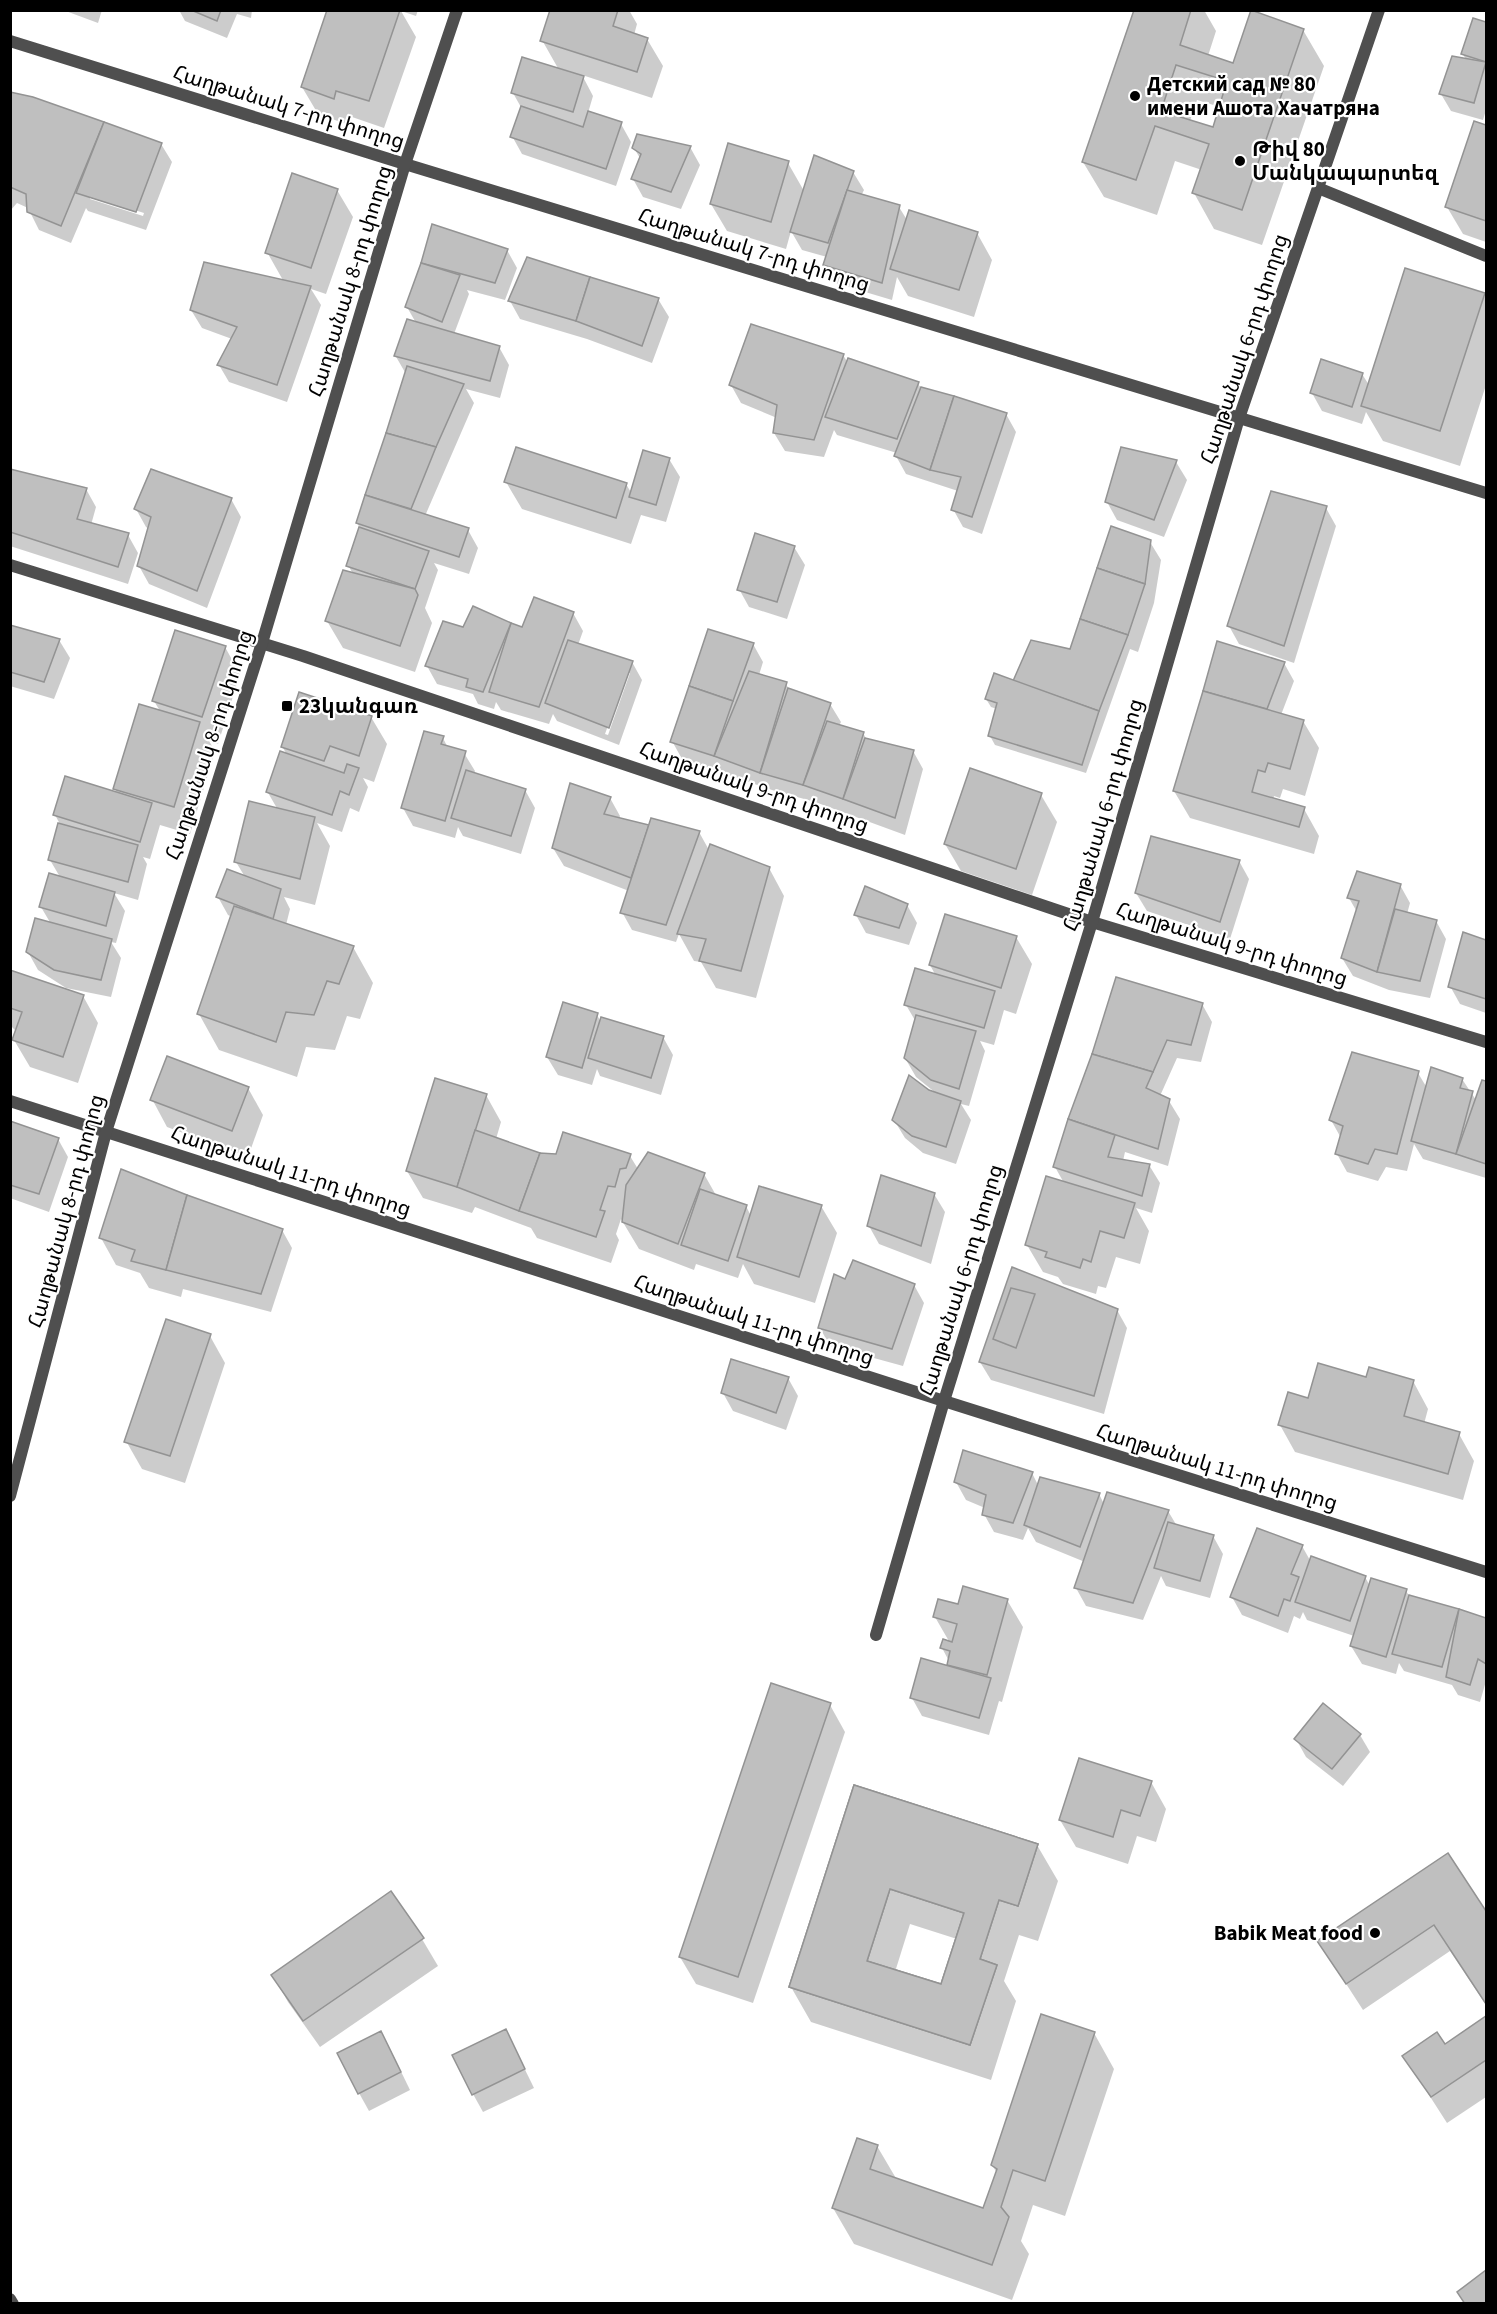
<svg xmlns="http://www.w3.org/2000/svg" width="1497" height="2314" font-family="'Source Sans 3','Noto Sans Armenian',sans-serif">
	<rect width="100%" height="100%" fill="#fff"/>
	<g fill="#0003" fill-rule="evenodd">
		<polygon points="63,10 102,10 98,23"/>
		<polygon points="179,10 252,10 251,18 237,14 227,38 185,21"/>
		<polygon points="328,10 418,10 416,16 401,11 416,37 384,128 352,117 349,125 318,114 302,87"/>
		<polygon points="552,10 629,10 637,24 634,35 647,39 663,66 652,98 582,75 593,96 588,113 621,124 631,142 616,186 522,154 512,136 522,109 513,93 559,70 542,40"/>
		<path d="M1135,10h69l12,21 -8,25 25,9 70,-35 21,36 -62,179 -48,-16 -20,-36 8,-23 -27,-9 -18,54 -53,-18 -21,-35zM1197,100l23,7 -6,22 -24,-8z"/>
		<polygon points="1474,19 1486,23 1486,110 1483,120 1451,111 1441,94 1466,60 1463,54"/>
		<path d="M10,93l23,6 128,45 11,18 -26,68 -58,-19 -2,-3 -15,35 -32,-13 -11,-22 -11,-5 -7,8zM90,196l54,17 -1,3 -53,-17z"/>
		<polygon points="1475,123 1486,127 1486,242 1463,234 1447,207"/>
		<polygon points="690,147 700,165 681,209 643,197 633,179 641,160 634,148"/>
		<polygon points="788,163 804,191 853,172 864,190 861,196 899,207 907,220 977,233 992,260 974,317 908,296 897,277 892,300 835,283 825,265 827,257 802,250 791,231 786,249 727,231 711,204"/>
		<polygon points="337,190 353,217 326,294 311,289 321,305 287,402 229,382 219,365 232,339 202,328 191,310 284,282 267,252"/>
		<polygon points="433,226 507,250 517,268 505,300 467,290 469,294 454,334 499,347 509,365 500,398 466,389 474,403 425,516 468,530 478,548 469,574 434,563 438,570 425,608 432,623 415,672 343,648 327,621 353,574 348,565 360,528 357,523 406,374 395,355 416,323 407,307"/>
		<polygon points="1484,295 1486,300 1486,385 1460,466 1383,441 1366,412 1362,424 1322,411 1312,393 1362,374 1369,385"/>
		<polygon points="658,299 669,317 652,363 587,339 520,319 510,301"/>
		<polygon points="843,355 848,363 918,384 921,388 1006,414 1016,432 982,534 963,527 953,509 958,491 906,474 896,456 897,453 837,435 834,430 824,457 785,451 774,433 777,418 741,403 731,385"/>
		<polygon points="669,459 680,477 666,522 641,515 631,544 522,509 506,482 626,484 632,494"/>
		<polygon points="1176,462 1187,480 1164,537 1117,520 1107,502"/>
		<polygon points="10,471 86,489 96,507 91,525 128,535 138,553 128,584 10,546"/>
		<polygon points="231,499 241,517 207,608 149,584 139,566 149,529 146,527 136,509"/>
		<polygon points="1326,508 1336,526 1294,663 1239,644 1229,626"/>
		<polygon points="1150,542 1161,560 1154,603 1138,652 1130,649 1086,773 995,745 990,736 997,709 991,707 986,699 1071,650"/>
		<polygon points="794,547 805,565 787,619 749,607 739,589"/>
		<path d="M474,608l49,21 50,-16 10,18 -5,14 54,17 10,18 -23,65 -62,-24 -4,-7 -4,10 -48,-14 -5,-8 -2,7 -16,-5 -5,-10 -36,-10 -10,-18 37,-38zM627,673h3l-22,62 -3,-1z"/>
		<polygon points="10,626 59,640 70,658 54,699 10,686"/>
		<polygon points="1218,643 1284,663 1294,681 1281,715 1303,721 1319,748 1305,796 1283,789 1280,798 1274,796 1273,800 1304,809 1319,836 1314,854 1190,818 1174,791"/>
		<polygon points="753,644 763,662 759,675 786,684 790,691 830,704 841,722 839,726 863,733 867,740 913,751 923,769 905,835 815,802 772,790 682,759 672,741"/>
		<polygon points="225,647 240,674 218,744 209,741 215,751 190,834 160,825 150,859 143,857 147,864 138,900 114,893 125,911 116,943 111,942 121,958 111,997 66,988 38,970 28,952 51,924 41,907 60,877 50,860 60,824 55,815 118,794 115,789 160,711 154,701"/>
		<polygon points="371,717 387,744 374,782 363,778 368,787 359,812 350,808 342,832 317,823 330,846 315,905 284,897 290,909 286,925 353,947 373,983 360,1019 347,1016 335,1050 306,1047 297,1077 219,1050 199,1014 232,917 228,915 218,897 245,877 236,862 278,810 267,791 287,755 282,746"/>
		<polygon points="443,738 448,748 464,753 475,771 474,774 525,790 535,808 521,854 463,836 458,827 455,838 413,826 403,808"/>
		<polygon points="1041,795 1057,822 1032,895 961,871 945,844"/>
		<polygon points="610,798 620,816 619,819 650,827 699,832 709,850 769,868 784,896 756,998 716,988 701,962 694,961 679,934 676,942 632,930 622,912 629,891 564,866 553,848"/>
		<polygon points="1239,861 1249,879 1230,939 1147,911 1136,893"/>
		<polygon points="1400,885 1410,903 1407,914 1436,921 1446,939 1430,998 1389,990 1353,976 1342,958 1357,912 1349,898"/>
		<polygon points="907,905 917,923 909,945 866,933 856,915"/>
		<polygon points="1464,934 1486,941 1486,1013 1460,1004 1450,986"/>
		<polygon points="1016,937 1032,964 1016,1014 1004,1010 994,1045 980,1041 985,1051 969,1106 961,1104 971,1120 956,1164 923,1153 905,1138 894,1120 928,1091 937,1094 916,1077 905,1058 916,1022 906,1005 936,976 930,965"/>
		<polygon points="10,972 83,996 98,1023 78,1083 30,1067 14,1040 17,1032 10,1025"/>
		<polygon points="1117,979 1202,1004 1212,1022 1201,1062 1177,1058 1160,1096 1169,1101 1180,1119 1168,1166 1125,1152 1123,1161 1149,1165 1160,1183 1152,1213 1136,1208 1149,1231 1140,1264 1116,1257 1106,1288 1098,1286 1096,1294 1063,1284 1058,1277 1043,1272 1027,1245 1064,1183 1055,1167"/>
		<polygon points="597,1015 601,1022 663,1037 673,1055 661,1095 600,1076 597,1069 592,1085 558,1075 547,1057"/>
		<polygon points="1418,1073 1427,1088 1462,1079 1476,1100 1483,1082 1486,1083 1486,1178 1423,1159 1414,1144 1407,1171 1386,1167 1378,1181 1347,1172 1337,1154 1341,1138 1331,1120"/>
		<polygon points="248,1088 263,1115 248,1157 167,1127 152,1099"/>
		<polygon points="486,1095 501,1122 496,1139 539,1154 630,1156 638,1169 704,1174 717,1197 746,1206 751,1216 821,1206 837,1233 815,1303 754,1284 743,1264 738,1278 696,1264 694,1270 639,1249 621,1219 616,1234 619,1240 611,1263 537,1238 531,1228 475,1207 472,1213 423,1198 407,1171"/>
		<polygon points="10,1123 58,1139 68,1157 49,1212 10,1198"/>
		<polygon points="934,1194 945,1212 931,1264 879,1244 869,1226"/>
		<polygon points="187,1196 282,1230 292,1248 271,1312 183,1289 181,1297 149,1288 140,1273 116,1265 101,1238"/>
		<polygon points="845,1281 914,1285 924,1303 903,1366 830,1346 820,1328"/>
		<polygon points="1117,1310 1127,1328 1104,1414 991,1380 980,1362"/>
		<polygon points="210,1336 225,1363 185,1483 142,1469 126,1441"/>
		<polygon points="788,1378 798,1396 786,1430 733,1411 723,1393"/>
		<polygon points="1367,1379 1413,1381 1428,1409 1424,1424 1459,1434 1474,1461 1463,1500 1295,1452 1280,1425 1309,1400"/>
		<polygon points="1032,1473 1038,1485 1099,1494 1104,1504 1168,1511 1177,1526 1213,1536 1223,1554 1210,1598 1166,1586 1161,1576 1143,1620 1086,1606 1076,1588 1085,1562 1036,1542 1028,1528 1023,1540 994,1532 984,1514 985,1508 966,1500 956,1482"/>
		<polygon points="1302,1546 1311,1562 1365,1577 1370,1586 1406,1591 1410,1597 1486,1620 1486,1681 1480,1702 1458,1695 1452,1685 1404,1671 1399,1663 1396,1674 1362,1664 1351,1646 1354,1636 1307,1620 1303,1612 1300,1619 1294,1616 1288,1633 1242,1615 1232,1597"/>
		<polygon points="1007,1600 1023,1627 1002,1702 999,1701 989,1735 922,1716 912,1698 950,1668 949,1661 942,1648 950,1643 935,1617 959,1606"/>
		<polygon points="830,1705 845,1732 753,2003 696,1984 680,1957"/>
		<polygon points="1360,1735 1370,1752 1343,1786 1306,1757 1296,1739"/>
		<polygon points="1151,1782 1166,1809 1156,1842 1137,1836 1128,1864 1076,1847 1060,1820"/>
		<path d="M855,1787l182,58 21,36 -20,60 -19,-6 -15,46 12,20 -25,79 -180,-58 -20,-35zM910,1924l47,15 -15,47 -47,-14z"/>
		<polygon points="1447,1855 1486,1914 1486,2005 1450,1951 1363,2010 1319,1942"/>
		<polygon points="422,1939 438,1966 320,2047 288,2002 273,1975"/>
		<polygon points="1486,2018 1486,2097 1447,2123 1404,2056 1445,2046"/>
		<polygon points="506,2031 534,2088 483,2112 473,2094"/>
		<polygon points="1094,2033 1114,2069 1065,2216 1033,2205 1021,2241 1029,2254 1012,2300 854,2244 833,2208 877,2146 897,2180 984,2210 997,2173 992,2165"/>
		<polygon points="391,2051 410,2090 369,2111 359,2093"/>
	</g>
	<g fill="#bfbfbf" stroke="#939393" stroke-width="1.5" fill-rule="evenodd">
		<polygon points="191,10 221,10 217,21"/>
		<polygon points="327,10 400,10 369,101 336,91 334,99 301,87"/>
		<polygon points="550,10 618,10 613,26 648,38 637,72 540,41"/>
		<path d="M1134,10h57l-11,35 53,18 18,-53 53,19 -62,181 -50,-17 17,-49 -54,-18 -19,54 -54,-18zM1176,65l51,16 -14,46 -52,-16z"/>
		<polygon points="1473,18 1486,22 1486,62 1461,54"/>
		<polygon points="1452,56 1486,62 1474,103 1439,94"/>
		<polygon points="522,57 584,76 573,112 511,93"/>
		<polygon points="10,92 33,97 104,122 61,226 27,212 26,194 10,187"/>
		<polygon points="521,106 583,127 588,111 622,122 606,169 510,137"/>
		<polygon points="1474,121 1486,125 1486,221 1445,207"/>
		<polygon points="104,122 162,143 136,212 76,193"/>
		<polygon points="637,134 691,146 671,192 631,179 641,154 632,148"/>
		<polygon points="728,143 789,161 771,222 710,204"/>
		<polygon points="814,155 854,171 828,243 790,232"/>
		<polygon points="292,173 338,189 311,268 265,253"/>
		<polygon points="847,190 900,205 882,283 823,265"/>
		<polygon points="909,210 978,232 959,290 890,269"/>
		<polygon points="432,224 508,249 495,283 421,263"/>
		<polygon points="527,257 590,277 576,321 508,301"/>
		<polygon points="204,262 311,286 277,385 217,365 237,327 190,310"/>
		<polygon points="421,263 460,275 442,322 405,307"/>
		<polygon points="1405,268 1485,293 1440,431 1361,406"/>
		<polygon points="590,277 659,298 642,346 576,321"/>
		<polygon points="407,319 500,346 490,381 394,356"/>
		<polygon points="751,324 844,354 814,440 773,433 777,405 729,385"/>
		<polygon points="848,358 919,382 897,439 825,417"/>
		<polygon points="1321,359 1363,373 1352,407 1310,393"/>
		<polygon points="407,366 464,384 436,447 386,433"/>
		<polygon points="921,387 954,396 930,470 894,456"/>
		<polygon points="954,396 1007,413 972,517 951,510 961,477 930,470"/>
		<polygon points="386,433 436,447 411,509 365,495"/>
		<polygon points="516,447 627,483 616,518 504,482"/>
		<polygon points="1121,447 1177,460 1154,520 1105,502"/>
		<polygon points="643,450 670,458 656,505 629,497"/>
		<polygon points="10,469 87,488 77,519 129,533 118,567 10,532"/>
		<polygon points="151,469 232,498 197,591 137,566 151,517 134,509"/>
		<polygon points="1271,491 1327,506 1284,646 1227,626"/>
		<polygon points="365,495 469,528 459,557 356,523"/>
		<polygon points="1111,526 1151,540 1145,584 1097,568"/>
		<polygon points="359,527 429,551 415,589 346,566"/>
		<polygon points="755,533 795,546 777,602 737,590"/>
		<polygon points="1097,568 1145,584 1128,635 1080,619"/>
		<polygon points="343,570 415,589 418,595 400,646 325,621"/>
		<polygon points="534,597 574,612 539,707 489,692 511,623 522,627"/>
		<polygon points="473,606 511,623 483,692 466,687 468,679 425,666 443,621 463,627"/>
		<polygon points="1080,619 1128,635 1099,711 1013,681 1031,640 1070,649"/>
		<polygon points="10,625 60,639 44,682 10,672"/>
		<polygon points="708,629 754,643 733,701 689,686"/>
		<polygon points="175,630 226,646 202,717 152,701"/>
		<polygon points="568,640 633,661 609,728 545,703"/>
		<polygon points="1217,641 1285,662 1267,709 1203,691"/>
		<polygon points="749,671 787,682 760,773 714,756"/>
		<polygon points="994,673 1099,711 1082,765 988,736 997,703 985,699"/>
		<polygon points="689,686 733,701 714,756 670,742"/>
		<polygon points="788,688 831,703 803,785 760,773"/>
		<polygon points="1203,691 1304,720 1290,769 1268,763 1265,772 1258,770 1252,792 1305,807 1299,827 1173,791"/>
		<polygon points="299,692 372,716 359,756 330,746 324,761 281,747"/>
		<polygon points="139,704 200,722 174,807 113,789"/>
		<polygon points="827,721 864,732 843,799 803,785"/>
		<polygon points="424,731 444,736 441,744 466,751 445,821 401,808"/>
		<polygon points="865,738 914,750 895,818 843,799"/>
		<polygon points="280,751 344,773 347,764 359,768 349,795 340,791 332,815 266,792"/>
		<polygon points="970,768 1042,793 1016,869 944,844"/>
		<polygon points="466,770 526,789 511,836 451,818"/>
		<polygon points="65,776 152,803 140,842 53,815"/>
		<polygon points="570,783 611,797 604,814 649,825 631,878 552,848"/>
		<polygon points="249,801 315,817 300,879 234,862"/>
		<polygon points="651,818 700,831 666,925 620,913"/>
		<polygon points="58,823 138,845 128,882 48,860"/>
		<polygon points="1151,836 1240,860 1220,922 1135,893"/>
		<polygon points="710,844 770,867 741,971 699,961 706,939 677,934"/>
		<polygon points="227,869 281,889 273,919 216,897"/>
		<polygon points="1357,871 1401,884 1377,972 1341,958 1359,901 1347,898"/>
		<polygon points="49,873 115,892 106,926 39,907"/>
		<polygon points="865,886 908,904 899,928 854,915"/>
		<polygon points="234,906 354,946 339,984 327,981 314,1015 286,1012 276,1042 197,1014"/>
		<polygon points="1395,909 1437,920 1420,981 1377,972"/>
		<polygon points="945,914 1017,936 1001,988 929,965"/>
		<polygon points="35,918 112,939 101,980 54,970 26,952"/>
		<polygon points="1463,932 1486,940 1486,999 1448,987"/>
		<polygon points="915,968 995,991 984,1028 904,1005"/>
		<polygon points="10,970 84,995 63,1057 12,1040 22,1012 10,1008"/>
		<polygon points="1116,977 1203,1003 1191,1045 1167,1040 1153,1072 1092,1054"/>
		<polygon points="563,1002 598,1013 582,1068 546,1057"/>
		<polygon points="916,1015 976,1031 959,1089 931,1080 904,1058"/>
		<polygon points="601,1017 664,1036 651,1078 588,1058"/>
		<polygon points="1352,1052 1419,1071 1397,1154 1375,1149 1368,1164 1335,1154 1343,1126 1329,1120"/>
		<polygon points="1092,1054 1153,1072 1146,1088 1170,1099 1158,1149 1068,1119"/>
		<polygon points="167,1056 249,1087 232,1131 150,1100"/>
		<polygon points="1431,1067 1463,1078 1460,1088 1473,1091 1456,1154 1411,1141"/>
		<polygon points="909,1075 929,1090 961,1101 946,1147 912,1136 892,1120"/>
		<polygon points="435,1078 487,1094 457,1187 406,1171"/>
		<polygon points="1482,1080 1486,1081 1486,1164 1456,1154"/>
		<polygon points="1068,1119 1115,1135 1108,1157 1150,1164 1142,1196 1053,1167"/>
		<polygon points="10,1121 59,1138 39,1194 10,1185"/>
		<polygon points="475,1130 540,1153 519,1211 457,1187"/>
		<polygon points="563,1132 631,1154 626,1168 620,1169 615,1187 608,1186 600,1210 605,1211 596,1237 519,1211 540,1153 556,1154"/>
		<polygon points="648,1152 705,1173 678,1244 622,1222 626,1185"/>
		<polygon points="121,1169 187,1195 166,1270 131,1261 135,1250 99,1238"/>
		<polygon points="881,1175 935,1193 921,1246 867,1226"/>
		<polygon points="1046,1176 1135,1203 1124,1238 1100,1231 1091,1262 1083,1259 1080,1268 1045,1257 1047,1252 1025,1245"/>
		<polygon points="759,1186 822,1205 799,1277 737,1257"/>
		<polygon points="700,1189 747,1205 728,1261 681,1245"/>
		<polygon points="187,1195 283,1229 261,1294 166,1270"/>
		<polygon points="853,1260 915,1284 892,1349 818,1328 834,1274 845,1279"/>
		<polygon points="1012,1267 1118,1309 1094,1396 979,1362"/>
		<polygon points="1011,1288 1035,1294 1016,1348 993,1339"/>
		<polygon points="166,1319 211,1334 170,1456 124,1442"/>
		<polygon points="731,1359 789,1377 776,1413 721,1393"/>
		<polygon points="1318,1363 1366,1377 1369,1367 1414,1380 1404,1416 1460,1432 1448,1474 1278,1425 1288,1392 1308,1398"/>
		<polygon points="963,1450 1033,1472 1013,1523 982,1515 986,1495 954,1482"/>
		<polygon points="1040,1477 1100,1493 1080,1547 1024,1525"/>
		<polygon points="1107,1492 1169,1510 1133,1603 1074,1588"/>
		<polygon points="1168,1522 1214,1535 1200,1581 1154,1568"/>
		<polygon points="1257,1528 1303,1545 1291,1574 1299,1577 1290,1601 1284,1599 1278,1616 1230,1597"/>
		<polygon points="1311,1556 1366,1576 1350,1621 1295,1602"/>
		<polygon points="1371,1578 1407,1589 1386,1657 1350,1646"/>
		<polygon points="963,1586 1008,1599 987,1675 947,1665 950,1651 940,1648 943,1639 952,1642 957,1624 933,1617 938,1599 958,1604"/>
		<polygon points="1409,1595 1459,1609 1442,1667 1392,1654"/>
		<polygon points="1459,1609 1486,1618 1486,1664 1478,1659 1470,1685 1446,1677"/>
		<polygon points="921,1658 991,1678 979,1718 910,1698"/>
		<polygon points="771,1683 831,1703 738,1977 679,1957"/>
		<polygon points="1323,1703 1361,1734 1332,1769 1294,1739"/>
		<polygon points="1079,1758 1152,1781 1140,1816 1121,1810 1113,1837 1059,1820"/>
		<path d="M854,1785l184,59 -20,62 -19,-6 -19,59 17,6 -27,80 -181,-58zM890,1889l74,24 -23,71 -74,-23z"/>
		<path d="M854,1785l184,59 -20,62 -19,-6 -19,59 17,6 -27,80 -181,-58zM890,1889l74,24 -23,71 -74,-23z"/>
		<polygon points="1448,1853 1486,1911 1486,2004 1434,1925 1346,1984 1317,1941"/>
		<polygon points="391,1891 424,1938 303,2021 271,1975"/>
		<polygon points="1041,2014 1095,2032 1045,2181 1013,2170 1001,2207 1009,2217 992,2265 832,2208 857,2138 878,2145 870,2169 983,2208 997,2169 991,2165"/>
		<polygon points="1486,2016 1486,2060 1431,2097 1402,2056 1437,2032 1445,2044"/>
		<polygon points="506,2029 525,2069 472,2095 452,2055"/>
		<polygon points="381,2031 401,2072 358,2094 337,2053"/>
		<polygon points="1486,2270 1486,2304 1465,2304 1457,2292"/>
	</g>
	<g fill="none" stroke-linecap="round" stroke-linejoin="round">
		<g stroke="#4f4f4f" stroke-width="12">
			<polyline points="10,41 405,164 1486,493"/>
			<polyline points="1318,188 1486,256"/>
			<polyline points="10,565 303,656 1092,922 1486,1042"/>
			<polyline points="10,1101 944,1401 1486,1572"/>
			<polyline points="10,1496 106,1132 262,643 405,164 457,10"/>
			<polyline points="876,1635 944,1401 1092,922 1239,418 1379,10"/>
			<polyline points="10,2299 13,2304"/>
		</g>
	</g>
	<g fill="#000" stroke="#fff" stroke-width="2">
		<circle cx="1135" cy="96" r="6"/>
		<circle cx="1240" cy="161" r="6"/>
		<rect x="281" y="700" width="12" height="12" rx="3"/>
		<circle cx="1375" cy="1933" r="6"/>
	</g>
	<g text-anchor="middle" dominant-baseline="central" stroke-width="4.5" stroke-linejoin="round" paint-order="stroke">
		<g font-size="21" font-weight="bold" fill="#000" stroke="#fff" text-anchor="start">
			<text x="1147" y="84">Детский сад № 80<tspan x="1147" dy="24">имени Ашота Хачатряна</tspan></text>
			<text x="1252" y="149">Թիվ 80<tspan x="1252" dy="24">Մանկապարտեզ</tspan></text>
			<text x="299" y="706">23կանգառ</text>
			<text x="1363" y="1933" text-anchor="end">Babik Meat food</text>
		</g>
		<g font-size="21" fill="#000" stroke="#fff">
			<text transform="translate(289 107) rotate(17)">Հաղթանակ 7-րդ փողոց</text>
			<text transform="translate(754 250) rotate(17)">Հաղթանակ 7-րդ փողոց</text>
			<text transform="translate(350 281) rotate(-73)">Հաղթանակ 8-րդ փողոց</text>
			<text transform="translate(1244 349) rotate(-72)">Հաղթանակ 6-րդ փողոց</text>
			<text transform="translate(209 745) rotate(-72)">Հաղթանակ 8-րդ փողոց</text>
			<text transform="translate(754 787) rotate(19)">Հաղթանակ 9-րդ փողոց</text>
			<text transform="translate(1103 815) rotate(-74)">Հաղթանակ 6-րդ փողոց</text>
			<text transform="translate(1232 944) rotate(17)">Հաղթանակ 9-րդ փողոց</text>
			<text transform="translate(291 1171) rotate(18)">Հաղթանակ 11-րդ փողոց</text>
			<text transform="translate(66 1211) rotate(-75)">Հաղթանակ 8-րդ փողոց</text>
			<text transform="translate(961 1280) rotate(-73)">Հաղթանակ 6-րդ փողոց</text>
			<text transform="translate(754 1320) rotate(18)">Հաղթանակ 11-րդ փողոց</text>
			<text transform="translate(1217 1467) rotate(17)">Հաղթանակ 11-րդ փողոց</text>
		</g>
	</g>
	<rect width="1497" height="2314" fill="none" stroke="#000000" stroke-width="24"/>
</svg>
